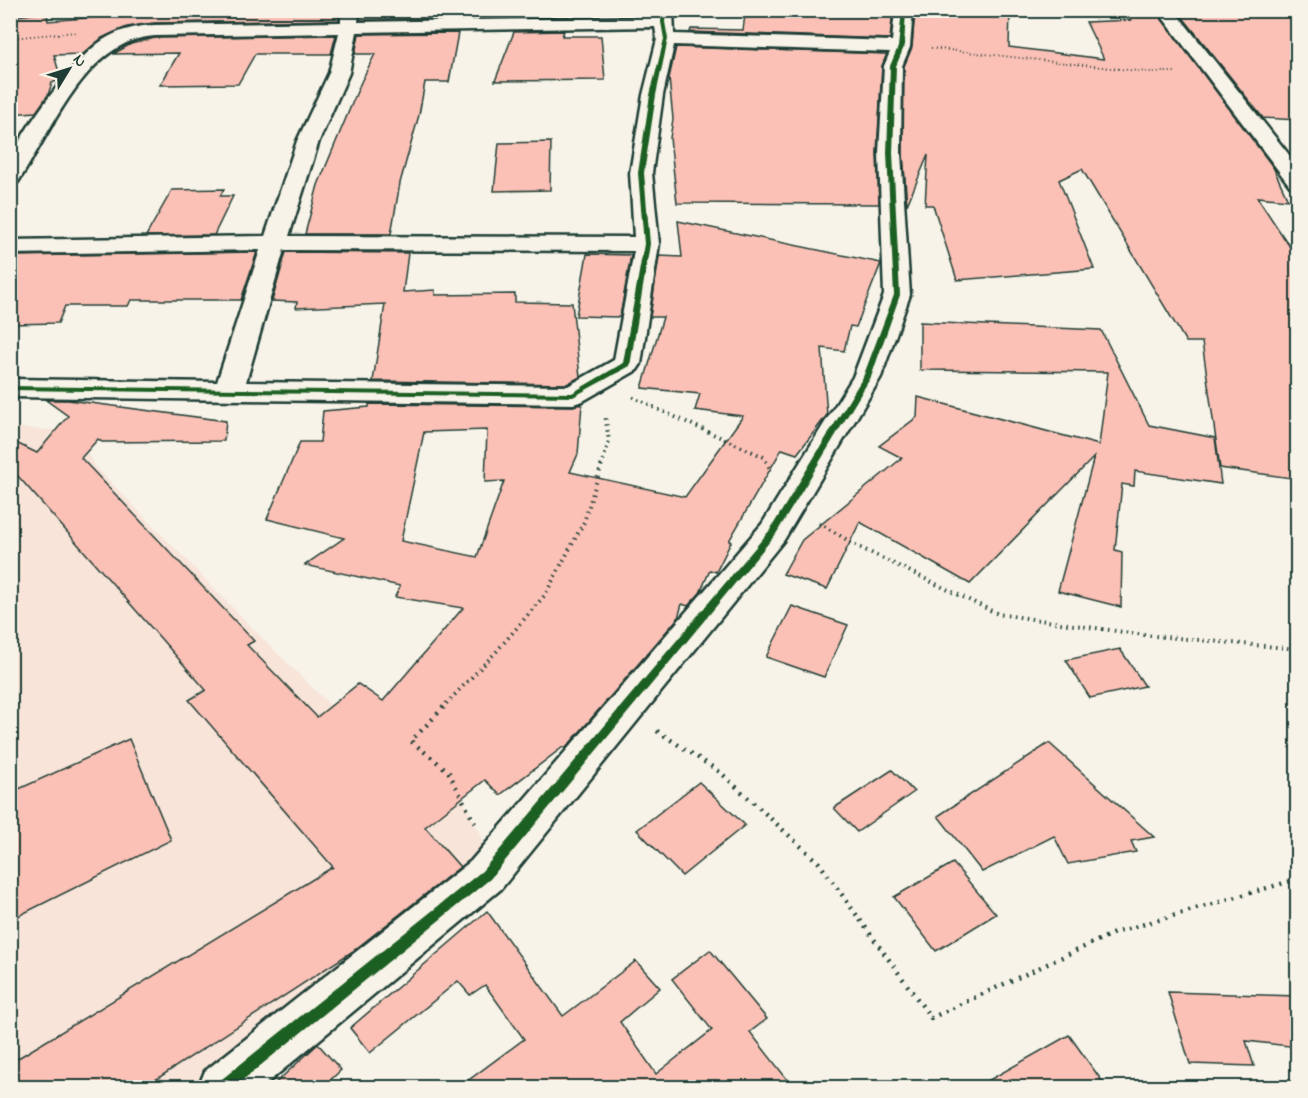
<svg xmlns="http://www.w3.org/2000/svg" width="1308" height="1098" font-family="'Indie Flower',sans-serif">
	<rect width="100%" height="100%" fill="#f7f3e8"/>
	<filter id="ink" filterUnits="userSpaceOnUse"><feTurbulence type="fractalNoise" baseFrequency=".0167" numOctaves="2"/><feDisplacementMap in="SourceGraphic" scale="12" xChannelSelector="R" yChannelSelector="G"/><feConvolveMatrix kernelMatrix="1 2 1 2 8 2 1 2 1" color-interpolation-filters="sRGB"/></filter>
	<g filter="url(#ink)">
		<polygon fill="#f8e4d9" points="10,427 75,432 95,466 271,647 386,760 448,771 481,835 486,875 222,1087 11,1087"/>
		<g fill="#fcc1b6" stroke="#1f3d34" stroke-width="1.5" fill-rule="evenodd">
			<polygon points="127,10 185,10 184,14 257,10 339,10 339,20 155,23 127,27 102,38 83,54 54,55 61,79 52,83 48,95 36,112 10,114 10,17 47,12 48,21 124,15"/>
			<polygon points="361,10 462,10 461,18 360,20"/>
			<polygon points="522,10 570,10 568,16 520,17"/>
			<polygon points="767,10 893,10 890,39 690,32 691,29 743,30 745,15 767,16"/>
			<polygon points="915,10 1010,10 1009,47 1104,59 1086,22 1131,20 1121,10 1155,10 1273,167 1288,200 1257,197 1298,259 1298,479 1220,468 1202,342 1186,342 1082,169 1059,180 1094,269 957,280 933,205 925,205 928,155 907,205 903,153 904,66 912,47"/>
			<polygon points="1177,10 1282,10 1298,17 1298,120 1263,118"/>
			<polygon points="564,31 562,36 601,36 605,80 495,81 514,32"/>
			<polygon points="458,33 449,82 425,82 419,115 400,183 391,234 305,234 318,185 361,82 375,54 355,54 359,34"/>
			<polygon points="336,35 331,54 255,54 238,84 160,85 179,53 113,54 131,44 155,38"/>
			<polygon points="676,47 887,54 882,66 877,153 879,204 677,203 670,138 673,119 669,78"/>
			<polygon points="551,142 550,190 494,191 499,143"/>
			<polygon points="224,189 220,196 233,196 214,235 146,236 172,190"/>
			<path d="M678,221l203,42 -25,64 -6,-1 -6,25 -22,-3 5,67 -30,39 -15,-5 -53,92 2,1 -15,30 -6,-2 -10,23 -12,13 -6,-2 -4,14 -113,131 -2,-2 -63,48 -15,-15 -60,47 35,40 -107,84 -210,137h-133v-25l323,-196 -144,-167 17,-10 -196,-223v-27l27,13 31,-37 -22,-16h22l158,21 -2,20 -122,1 -4,-3 -17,19 173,183 -7,4 70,72 41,-33 25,17 80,-93 -68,-11 5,-11 -95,-21 39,-27 -77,-19 33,-77h20l3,-31 46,-4v-3l204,2 9,-2 -4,50 -8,18 115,25 58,-81 -48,-6 5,-16 -58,-6 21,-71h-13l9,-61 23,1zM487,430l-2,52 19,-1 -27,76 -76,-16 23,-109z"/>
			<polygon points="257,252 241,300 131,300 128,306 65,306 58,323 10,324 10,256"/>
			<polygon points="286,252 408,253 403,292 435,290 435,295 515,294 515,302 572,303 580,377 567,384 373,381 385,304 296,308 297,302 272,301"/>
			<polygon points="587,254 631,255 620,317 576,316"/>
			<polygon points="920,322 1101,330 1149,425 1215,438 1221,484 1135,471 1134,486 1122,484 1115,550 1122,552 1121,607 1058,591 1094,457 970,584 860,522 827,589 783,574 802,540 902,458 879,446 917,417 918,397 1099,445 1108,372 920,370"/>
			<polygon points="792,606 848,625 824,677 766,657"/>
			<polygon points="1120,649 1145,686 1090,698 1066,660"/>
			<polygon points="129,739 171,840 10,920 10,793"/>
			<polygon points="1049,743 1154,837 1131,841 1136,852 1068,864 1054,836 982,872 938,816"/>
			<polygon points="892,770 914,792 857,832 834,808"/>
			<polygon points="699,782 745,825 682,876 637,830"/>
			<polygon points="953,863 996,914 936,951 894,897"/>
			<polygon points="487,911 563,1016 636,961 660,988 620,1022 656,1074 712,1030 672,979 710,950 767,1019 750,1032 794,1088 458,1088 524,1039 485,985 470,995 458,981 370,1053 350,1028"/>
			<polygon points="1168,992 1298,996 1298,1047 1246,1041 1254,1066 1190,1064"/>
			<polygon points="1069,1035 1107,1088 975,1088"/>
			<polygon points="318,1044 341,1070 322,1088 270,1088"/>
		</g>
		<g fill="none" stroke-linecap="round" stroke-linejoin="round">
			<g stroke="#1f3d34" stroke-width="5">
				<g id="street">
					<path d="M341,10h18l-1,12 297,-5v-7h18l1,24 218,7 3,-31h18l-3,37 -8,19 -1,87 9,142 -29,82 -97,163 -283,349 -240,199h-63l7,-17 266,-210 291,-337 91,-147 31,-82 -5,-142 5,-87 6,-14 -216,-7 -11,50 -11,78 7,71 -18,120 -4,6 -54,31 -10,3 -563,-7v-18l207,3 43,-132 -250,4v-14l255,-4 32,-95 32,-68 10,-40 -184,3c-70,4 -103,96 -137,146l-8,2c0,-9 -2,-21 2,-28 14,-31 62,-97 91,-116 16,-10 33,-14 52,-15l186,-3zM655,27l2,12 -14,56 -13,78 4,64 -345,-1 30,-95 30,-68 8,-41zM284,250l350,1 -20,109 -46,26 -322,-4z"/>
					<polygon points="1157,10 1174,10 1298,166 1298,188 1290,186"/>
				</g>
			</g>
			<g stroke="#1f3d34" stroke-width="2" stroke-dasharray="1 3" stroke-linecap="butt">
				<polyline points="10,38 76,32"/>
				<polyline points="931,48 1147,72 1177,72"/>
			</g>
			<polyline stroke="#1f3d34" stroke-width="3" stroke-dasharray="1.5 4" stroke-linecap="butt" points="633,397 656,408"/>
			<g stroke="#1f3d34" stroke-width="4" stroke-dasharray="1.5 4.5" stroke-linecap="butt">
				<polyline points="653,407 764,457 770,469"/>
				<polyline points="819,523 859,547 998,614 1144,635 1298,649"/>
				<polyline points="442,708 496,652 545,595 584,522 609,441 605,414"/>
			</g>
			<g stroke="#1f3d34" stroke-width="4.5" stroke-dasharray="2 6" stroke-linecap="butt">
				<polyline points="444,707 411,741 448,771 475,824"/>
				<polyline points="657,731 720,772 819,863 931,1018 1114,933 1298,879"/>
			</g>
			<use href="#street" fill="#f7f3e8" fill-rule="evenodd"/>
			<g stroke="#f7f3e8" stroke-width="4">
				<g id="cycleway">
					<polygon points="662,10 666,10 665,22 668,39 656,95 644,173 650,244 630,366 573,397 10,390 10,386 572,393 623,363 644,244 638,173 650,95 664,39 661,22"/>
					<polygon points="902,10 906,10 904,47 896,66 893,153 900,295 871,377 776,534 490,879 233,1088 216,1088 217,1083 482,871 770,530 863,377 894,295 887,153 890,66 898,47"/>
				</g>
			</g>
			<use href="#cycleway" fill="#1b5e20" fill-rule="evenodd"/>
		</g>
	</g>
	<rect width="1308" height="1098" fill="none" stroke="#f7f3e8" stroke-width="36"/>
	<rect x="18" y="18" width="1272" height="1062" fill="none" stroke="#1f3d34" stroke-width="2" filter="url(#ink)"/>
	<g transform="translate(69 69) rotate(52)" stroke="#f7f3e8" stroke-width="4.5" paint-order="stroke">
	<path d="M0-4.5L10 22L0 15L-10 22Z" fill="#1f3d34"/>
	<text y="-9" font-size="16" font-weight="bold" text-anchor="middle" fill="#1f3d34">N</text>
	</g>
</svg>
